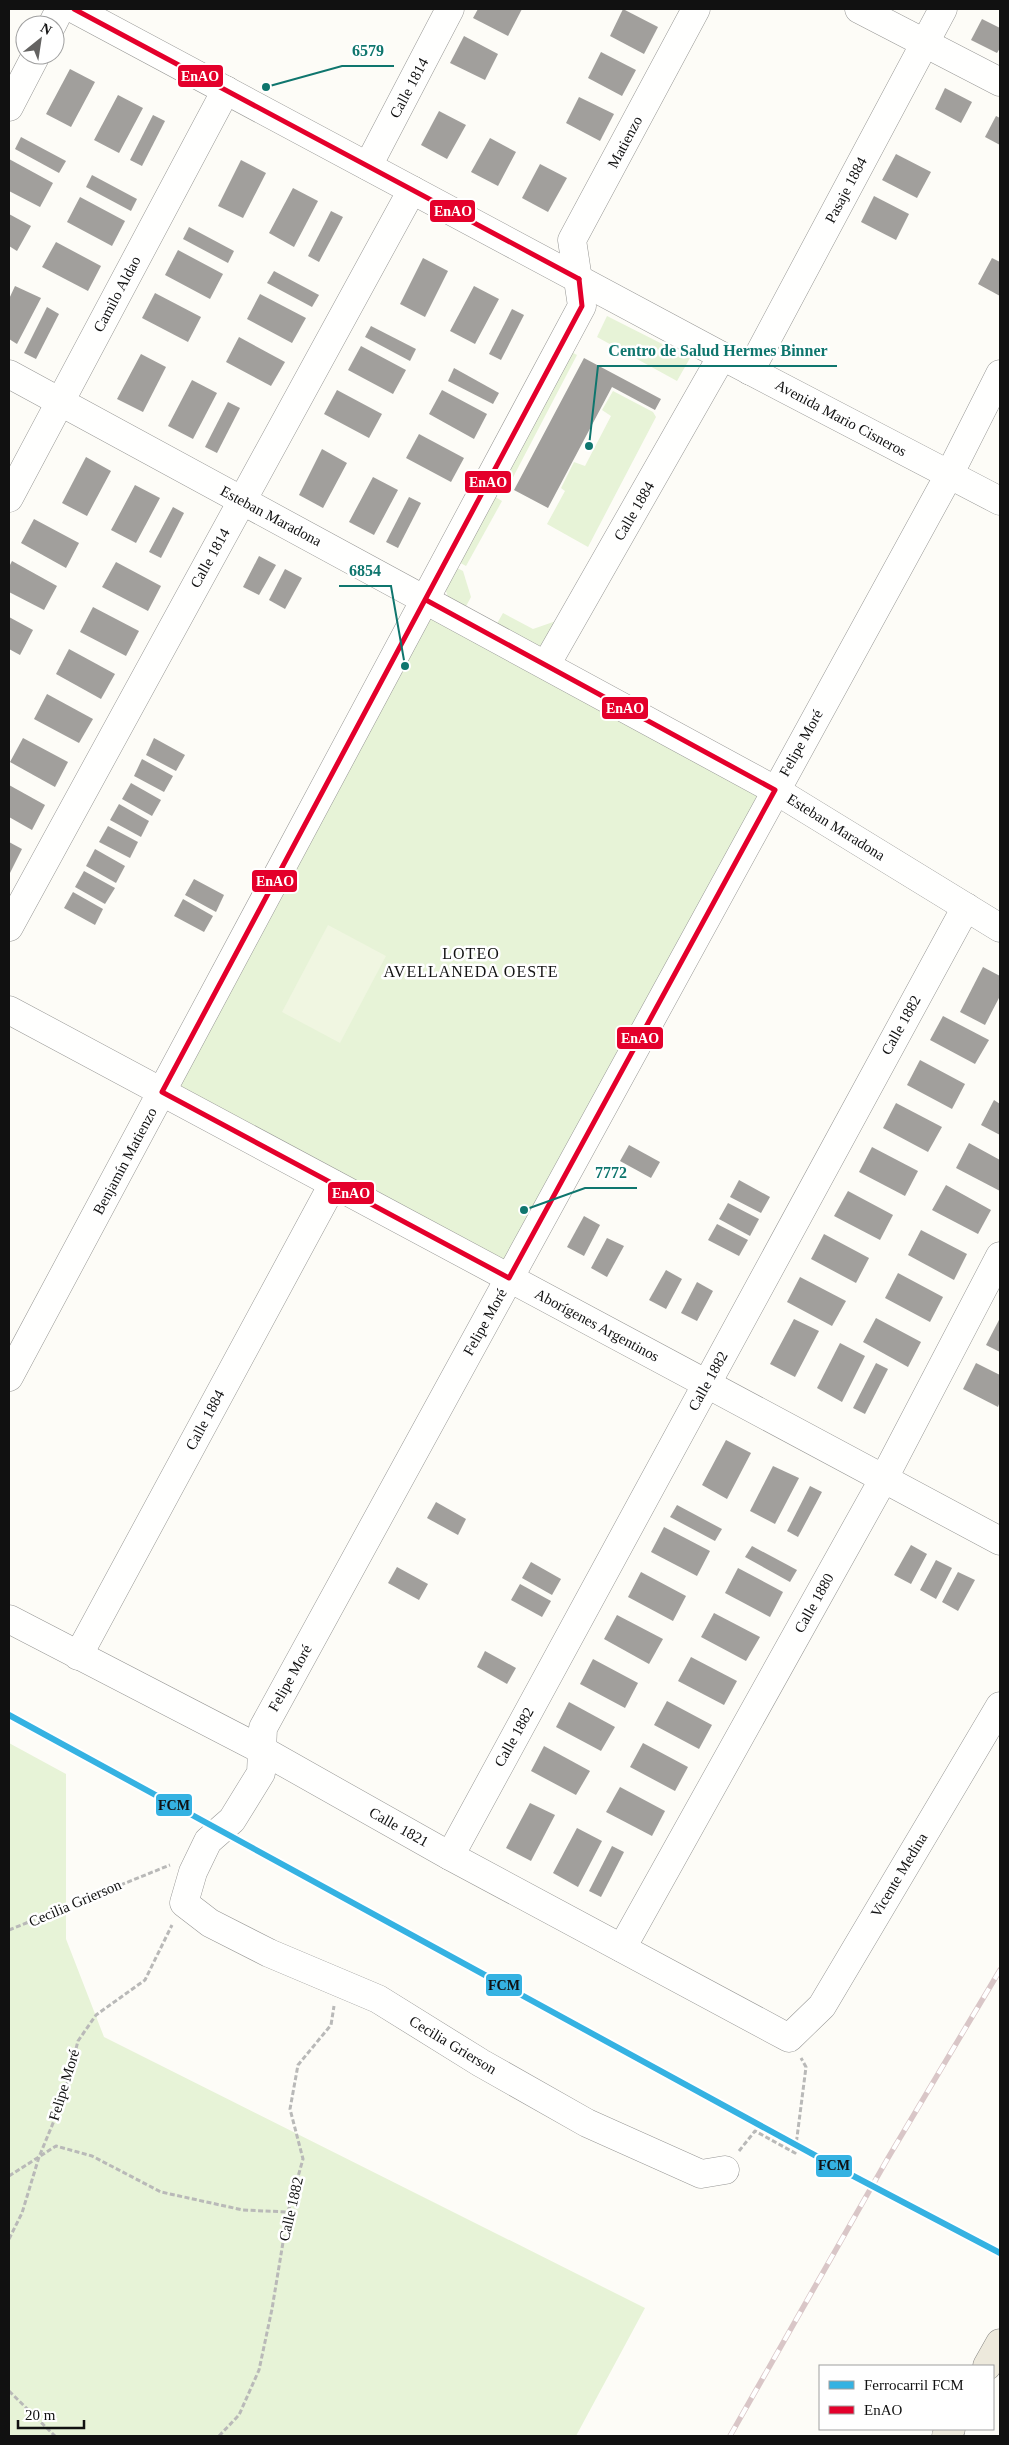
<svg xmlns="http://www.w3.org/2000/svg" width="1009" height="2445" font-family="'Times New Roman',serif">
	<rect width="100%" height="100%" fill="#fdfcf7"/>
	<g fill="#e7f3d7">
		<polygon points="607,316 690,358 677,381 597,337"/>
		<polygon points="568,350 577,355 509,485 500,481"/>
		<polygon points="613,391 653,412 656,417 588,547 547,524 565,491 561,488 574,462 585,466 611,416 602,410"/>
		<polygon points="492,495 502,501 466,566 457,561"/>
		<path d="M453,566l10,5 8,26 -7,13c-22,-13 -22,-22 -11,-44z"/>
		<polygon points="426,600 775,790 509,1278 162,1092"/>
		<polygon points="503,613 533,629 556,621 543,645 532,648 495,627"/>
		<polygon points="9,1743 66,1774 66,1939 104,2037 645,2308 576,2436 9,2436"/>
	</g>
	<polygon fill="#f0f6e1" points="328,925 386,956 340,1043 282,1012"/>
	<g fill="#a19f9c">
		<polygon points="478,9 522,9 508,36 473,18"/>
		<polygon points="623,9 658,27 644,54 610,36"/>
		<polygon points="982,19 1000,28 1000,48 997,53 971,40"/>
		<polygon points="464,36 498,54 485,80 450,63"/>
		<polygon points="601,52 636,70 622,96 588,78"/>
		<polygon points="70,69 95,82 71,127 46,114"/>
		<polygon points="945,88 972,102 961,123 935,109"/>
		<polygon points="118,95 143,108 119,153 94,140"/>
		<polygon points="579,97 614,114 600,141 566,123"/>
		<polygon points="439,111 466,125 447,159 421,145"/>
		<polygon points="153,115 165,121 142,166 130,160"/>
		<polygon points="996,116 1000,118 1000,145 985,137"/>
		<polygon points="21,137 66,161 59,173 15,149"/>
		<polygon points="490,138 516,152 498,186 471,172"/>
		<polygon points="896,154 931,172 917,198 882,180"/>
		<polygon points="9,159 53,183 40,207 9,191"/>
		<polygon points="241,160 266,173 243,218 218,206"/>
		<polygon points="540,164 567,178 548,212 522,198"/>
		<polygon points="92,175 137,199 131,211 86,187"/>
		<polygon points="293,188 318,201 294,247 269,233"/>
		<polygon points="874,196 909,214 896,240 861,222"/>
		<polygon points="80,197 125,221 112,246 67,222"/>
		<polygon points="331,211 343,217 319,262 308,256"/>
		<polygon points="9,214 31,226 17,251 9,246"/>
		<polygon points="189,227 234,251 228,263 183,239"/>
		<polygon points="56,242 101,266 88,291 42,267"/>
		<polygon points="178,250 223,274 210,299 165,275"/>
		<polygon points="423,258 448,271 425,317 400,304"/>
		<polygon points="992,258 1000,262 1000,296 978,284"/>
		<polygon points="274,271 319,295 312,307 267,283"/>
		<polygon points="15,286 41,298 17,344 9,339 9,299"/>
		<polygon points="474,286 499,299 475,344 450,331"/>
		<polygon points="155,293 201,317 188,342 142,318"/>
		<polygon points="260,294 306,318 292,343 247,319"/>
		<polygon points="47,307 59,314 36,359 24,353"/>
		<polygon points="512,309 524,315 501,360 489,354"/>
		<polygon points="371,326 416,349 410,361 365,337"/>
		<polygon points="239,337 285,362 271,386 226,362"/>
		<polygon points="361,346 406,370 393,394 348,370"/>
		<polygon points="141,354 166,367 143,412 117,399"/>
		<polygon points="584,358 661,399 655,410 612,387 548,508 514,490"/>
		<polygon points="454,368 499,393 493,404 448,381"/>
		<polygon points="192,380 217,393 193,439 168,426"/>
		<polygon points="337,390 382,414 369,438 324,414"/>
		<polygon points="442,390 487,414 474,439 429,414"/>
		<polygon points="228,402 240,408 217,453 205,447"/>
		<polygon points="419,434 464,458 451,482 406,458"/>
		<polygon points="322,449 347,463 323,508 299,495"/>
		<polygon points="86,457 111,471 87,516 62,503"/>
		<polygon points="373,477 398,490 374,535 349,522"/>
		<polygon points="135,485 160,498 136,543 111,530"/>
		<polygon points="409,497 421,503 398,548 386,542"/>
		<polygon points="173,507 184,513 161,558 149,552"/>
		<polygon points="34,519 79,543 66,568 21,543"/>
		<polygon points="259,556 276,565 259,595 243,587"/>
		<polygon points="12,561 57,586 44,610 9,592 9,567"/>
		<polygon points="116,562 161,586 148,611 102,587"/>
		<polygon points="285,569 302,578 285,609 269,600"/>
		<polygon points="93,607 139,631 126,656 80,632"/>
		<polygon points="9,617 33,630 20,655 9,649"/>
		<polygon points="69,649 115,674 101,699 56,674"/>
		<polygon points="47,694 93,719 79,743 34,719"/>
		<polygon points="23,738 68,762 55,787 10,762"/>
		<polygon points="154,738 185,755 176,771 146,755"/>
		<polygon points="142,759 173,776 164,792 134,776"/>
		<polygon points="131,783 161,800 152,816 122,799"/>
		<polygon points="9,785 45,805 32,830 9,817"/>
		<polygon points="119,804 149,821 141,837 110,820"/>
		<polygon points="108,826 138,842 130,858 99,842"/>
		<polygon points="9,842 22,849 9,875"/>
		<polygon points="95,849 125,866 116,883 86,866"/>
		<polygon points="84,871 115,888 105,904 75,887"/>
		<polygon points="194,879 224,895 216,912 185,895"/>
		<polygon points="73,892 103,909 95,925 64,908"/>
		<polygon points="183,899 213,916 204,932 174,916"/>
		<polygon points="983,967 1000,976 1000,996 985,1025 960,1012"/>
		<polygon points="943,1016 989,1040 975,1064 930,1040"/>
		<polygon points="920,1060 965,1084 952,1109 907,1085"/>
		<polygon points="994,1100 1000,1104 1000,1135 981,1125"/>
		<polygon points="896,1103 942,1127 928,1152 883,1128"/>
		<polygon points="969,1143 1000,1160 1000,1191 956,1168"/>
		<polygon points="629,1145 660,1162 651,1178 620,1161"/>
		<polygon points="872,1147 918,1171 905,1196 859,1172"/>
		<polygon points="739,1180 770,1197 761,1213 730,1197"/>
		<polygon points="946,1185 991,1210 978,1234 932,1210"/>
		<polygon points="848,1191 893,1215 880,1240 834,1216"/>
		<polygon points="728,1203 759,1219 750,1236 719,1219"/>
		<polygon points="584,1216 600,1225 584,1256 567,1247"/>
		<polygon points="717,1224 748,1240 739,1256 708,1240"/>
		<polygon points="921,1230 967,1254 954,1280 908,1255"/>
		<polygon points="824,1234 869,1258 856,1283 811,1259"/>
		<polygon points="607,1238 624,1246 607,1277 591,1268"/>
		<polygon points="666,1270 682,1279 666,1309 649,1300"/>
		<polygon points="898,1273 943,1297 930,1322 885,1298"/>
		<polygon points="800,1277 846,1301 832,1326 787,1302"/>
		<polygon points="697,1282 713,1291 697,1321 681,1313"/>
		<polygon points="876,1318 921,1342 908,1367 863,1342"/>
		<polygon points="1000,1318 1000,1352 986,1345"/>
		<polygon points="794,1319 819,1331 795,1377 770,1364"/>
		<polygon points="840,1343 865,1356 842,1402 817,1388"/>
		<polygon points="876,1363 888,1369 865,1414 853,1408"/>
		<polygon points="976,1363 1000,1375 1000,1401 998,1407 963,1389"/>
		<polygon points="726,1440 751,1453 727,1499 702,1485"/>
		<polygon points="773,1466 799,1478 775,1524 750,1511"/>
		<polygon points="810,1486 822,1492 798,1537 787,1531"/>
		<polygon points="436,1502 466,1519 458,1535 427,1518"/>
		<polygon points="677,1505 722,1529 715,1541 670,1517"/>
		<polygon points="664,1527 710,1551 697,1576 651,1552"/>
		<polygon points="911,1545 927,1554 911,1584 894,1575"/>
		<polygon points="752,1546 797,1570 790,1582 745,1557"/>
		<polygon points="936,1560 952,1568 936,1599 920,1590"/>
		<polygon points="531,1562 561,1579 552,1595 522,1578"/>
		<polygon points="397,1567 428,1584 419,1600 388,1583"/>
		<polygon points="738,1568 783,1592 770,1617 725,1593"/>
		<polygon points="641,1572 686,1596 673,1621 628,1597"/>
		<polygon points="958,1572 975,1580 958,1611 942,1602"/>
		<polygon points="520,1584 551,1601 542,1617 511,1600"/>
		<polygon points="714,1613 760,1637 746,1661 701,1637"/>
		<polygon points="617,1615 663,1639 649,1664 604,1639"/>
		<polygon points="485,1651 516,1668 507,1684 477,1667"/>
		<polygon points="691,1657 737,1681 724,1705 678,1681"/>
		<polygon points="593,1659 638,1683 625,1708 580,1684"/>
		<polygon points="667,1701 712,1725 699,1749 654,1725"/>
		<polygon points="569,1702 615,1727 601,1751 556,1727"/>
		<polygon points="643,1743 688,1767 675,1791 630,1767"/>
		<polygon points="544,1746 590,1771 576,1795 531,1771"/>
		<polygon points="620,1787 665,1811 652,1836 606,1812"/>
		<polygon points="530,1803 555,1815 531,1861 506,1848"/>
		<polygon points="577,1828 602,1841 578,1887 553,1873"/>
		<polygon points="612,1846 624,1852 601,1897 589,1891"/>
	</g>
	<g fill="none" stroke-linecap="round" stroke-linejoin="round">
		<g stroke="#979795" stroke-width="29">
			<g id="minor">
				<polyline points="74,9 722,356 1000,501"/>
				<polyline points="859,9 1000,82"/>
				<polyline points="52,25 60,9"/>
				<polyline points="9,107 36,55"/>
				<polyline points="368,166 450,9"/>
				<polyline points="750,371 943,9"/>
				<polyline points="9,374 775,790 1000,928"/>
				<polyline points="9,498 226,90"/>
				<polyline points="546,665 722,356"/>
				<polyline points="9,927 412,190"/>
				<polyline points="9,1010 1000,1541"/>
				<polyline points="9,1377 582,306 572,240 696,9"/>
				<polyline points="9,1619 262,1750 450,1856 789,2038 822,2006 1000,1706"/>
				<polyline points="78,1656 333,1184"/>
				<polyline points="450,1856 966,907"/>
				<polyline points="622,1948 884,1478 1000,1256"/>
				<polyline points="725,2170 701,2174 587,2123 481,2063 378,1999 269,1953 210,1923 184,1903 193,1872 208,1841 232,1820 261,1773 263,1728 949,475 1000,374"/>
			</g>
		</g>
		<g stroke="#858482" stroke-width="29">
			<g id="major">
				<polyline points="987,2366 1000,2343"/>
				<polyline points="946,2436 951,2429"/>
			</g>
		</g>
		<g stroke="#b9b9b8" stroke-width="3" stroke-dasharray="5 2.5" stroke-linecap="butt">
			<polyline points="9,1930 170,1865"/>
			<polyline points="739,2151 755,2131 795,2153 806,2067 801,2058"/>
			<polyline points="9,2176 56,2146 92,2156 161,2192 243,2210 288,2212"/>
			<polyline points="9,2239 22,2213 39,2157 63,2099 78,2041 96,2015 145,1980 172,1925"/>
			<polyline points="9,2391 55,2436"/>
			<polyline points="219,2436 239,2415 259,2370 272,2309 288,2212 303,2159 290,2109 298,2065 331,2025 334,2006"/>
		</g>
		<use href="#minor" stroke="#fffffe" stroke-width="28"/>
		<use href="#major" stroke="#ede9dc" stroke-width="28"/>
		<g stroke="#d9c6c7" stroke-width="5.5">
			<polyline id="rail" points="730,2436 888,2158 1000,1970"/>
		</g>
		<use href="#rail" stroke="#fff" stroke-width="4" stroke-dasharray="11" stroke-linecap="butt"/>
		<g stroke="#fff" stroke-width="9">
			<g id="bus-1">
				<polyline points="74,9 579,279"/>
				<polyline points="426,600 775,790 509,1278 162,1092 582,306 579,279"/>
			</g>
		</g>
		<use href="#bus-1" stroke="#e4002b" stroke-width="5"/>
		<g stroke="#fff" stroke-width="10">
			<polyline id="rail-1" points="9,1715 840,2169 1000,2253"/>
		</g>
		<use href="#rail-1" stroke="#35b2e2" stroke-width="6"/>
	</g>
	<g text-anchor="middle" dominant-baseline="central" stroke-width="5" stroke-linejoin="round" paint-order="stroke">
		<g font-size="15" fill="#111" stroke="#fff">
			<text transform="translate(409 88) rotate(-62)">Calle 1814</text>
			<text transform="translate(625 142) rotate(-62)">Matienzo</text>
			<text transform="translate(846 190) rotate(-62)">Pasaje 1884</text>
			<text transform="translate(117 294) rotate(-62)">Camilo Aldao</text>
			<text transform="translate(841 418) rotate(28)">Avenida Mario Cisneros</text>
			<text transform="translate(634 511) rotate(-60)">Calle 1884</text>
			<text transform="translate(271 516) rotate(28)">Esteban Maradona</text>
			<text transform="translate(210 558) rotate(-61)">Calle 1814</text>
			<text transform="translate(801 743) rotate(-61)">Felipe Moré</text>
			<text transform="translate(836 827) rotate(32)">Esteban Maradona</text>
			<text transform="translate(901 1025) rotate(-61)">Calle 1882</text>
			<text transform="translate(125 1161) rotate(-62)">Benjamín Matienzo</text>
			<text transform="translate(485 1322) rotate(-61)">Felipe Moré</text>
			<text transform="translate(597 1325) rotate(28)">Aborígenes Argentinos</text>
			<text transform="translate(708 1381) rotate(-61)">Calle 1882</text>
			<text transform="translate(205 1420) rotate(-62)">Calle 1884</text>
			<text transform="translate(814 1603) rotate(-61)">Calle 1880</text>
			<text transform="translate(290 1678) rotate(-61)">Felipe Moré</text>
			<text transform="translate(514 1737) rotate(-61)">Calle 1882</text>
			<text transform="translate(399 1827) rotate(29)">Calle 1821</text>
			<text transform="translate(899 1875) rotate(-59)">Vicente Medina</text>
			<text transform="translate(75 1903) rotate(-23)">Cecilia Grierson</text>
			<text transform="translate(453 2045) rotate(31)">Cecilia Grierson</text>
			<text transform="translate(64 2085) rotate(-73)">Felipe Moré</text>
			<text transform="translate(291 2209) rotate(-77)">Calle 1882</text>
		</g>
		<g font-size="16" letter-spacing="1" fill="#111" stroke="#fff">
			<text x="471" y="953">LOTEO<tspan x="471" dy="18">AVELLANEDA OESTE</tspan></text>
		</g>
	</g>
	<path fill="none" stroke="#0f766e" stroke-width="2" d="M266 87L342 66H394M589 446L598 366H837M405 666L391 586H339M524 1210L585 1188H637"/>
	<g fill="#0f766e" stroke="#fff" stroke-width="2">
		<circle cx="266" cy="87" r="5"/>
		<circle cx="589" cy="446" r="5"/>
		<circle cx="405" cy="666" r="5"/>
		<circle cx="524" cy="1210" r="5"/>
	</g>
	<g font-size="16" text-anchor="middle" font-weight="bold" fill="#0f766e" stroke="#fff" stroke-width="5" stroke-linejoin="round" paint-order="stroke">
		<text x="368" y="56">6579</text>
		<text x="718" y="356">Centro de Salud Hermes Binner</text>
		<text x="365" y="576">6854</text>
		<text x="611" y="1178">7772</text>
	</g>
	<g stroke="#fff" stroke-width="2">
		<rect x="177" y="64" width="47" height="24" rx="5" fill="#e4002b"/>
		<rect x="429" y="199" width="47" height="24" rx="5" fill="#e4002b"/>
		<rect x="464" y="470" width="48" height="24" rx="5" fill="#e4002b"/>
		<rect x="601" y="696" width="48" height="24" rx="5" fill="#e4002b"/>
		<rect x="251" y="869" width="47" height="24" rx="5" fill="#e4002b"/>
		<rect x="616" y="1026" width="48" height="24" rx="5" fill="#e4002b"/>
		<rect x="327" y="1181" width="48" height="24" rx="5" fill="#e4002b"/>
		<rect x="155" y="1793" width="38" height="24" rx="5" fill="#35b2e2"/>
		<rect x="485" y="1973" width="38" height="24" rx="5" fill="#35b2e2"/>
		<rect x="815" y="2154" width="38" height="24" rx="5" fill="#35b2e2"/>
	</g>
	<g font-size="14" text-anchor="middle" font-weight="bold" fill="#fff">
		<text x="200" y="81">EnAO</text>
		<text x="453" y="216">EnAO</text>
		<text x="488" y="487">EnAO</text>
		<text x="625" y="713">EnAO</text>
		<text x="275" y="886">EnAO</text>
		<text x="640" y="1043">EnAO</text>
		<text x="351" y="1198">EnAO</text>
	</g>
	<g font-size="14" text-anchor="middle" font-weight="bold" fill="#111">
		<text x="174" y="1810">FCM</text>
		<text x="504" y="1990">FCM</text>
		<text x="834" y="2170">FCM</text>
	</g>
	<rect width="1009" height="2445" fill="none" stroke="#111111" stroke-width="20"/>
	<rect x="819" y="2365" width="175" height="65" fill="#ffffff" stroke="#a0a0a0"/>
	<rect x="829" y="2381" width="25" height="8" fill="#35b2e2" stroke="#a0a0a0"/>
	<text x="864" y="2390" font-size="15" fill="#111111">Ferrocarril FCM</text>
	<rect x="829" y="2406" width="25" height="8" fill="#e4002b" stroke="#a0a0a0"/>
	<text x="864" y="2415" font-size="15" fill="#111111">EnAO</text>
	<g transform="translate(40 40) rotate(30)"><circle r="24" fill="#ffffff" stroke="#a0a0a0"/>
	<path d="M0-4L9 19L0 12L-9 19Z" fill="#646362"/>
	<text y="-8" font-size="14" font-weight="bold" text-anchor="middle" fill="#111111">N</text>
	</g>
	<path d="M18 2420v8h66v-8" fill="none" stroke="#111111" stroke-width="2.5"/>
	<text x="25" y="2420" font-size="15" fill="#111111" stroke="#ffffff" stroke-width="4" paint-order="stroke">20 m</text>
</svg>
